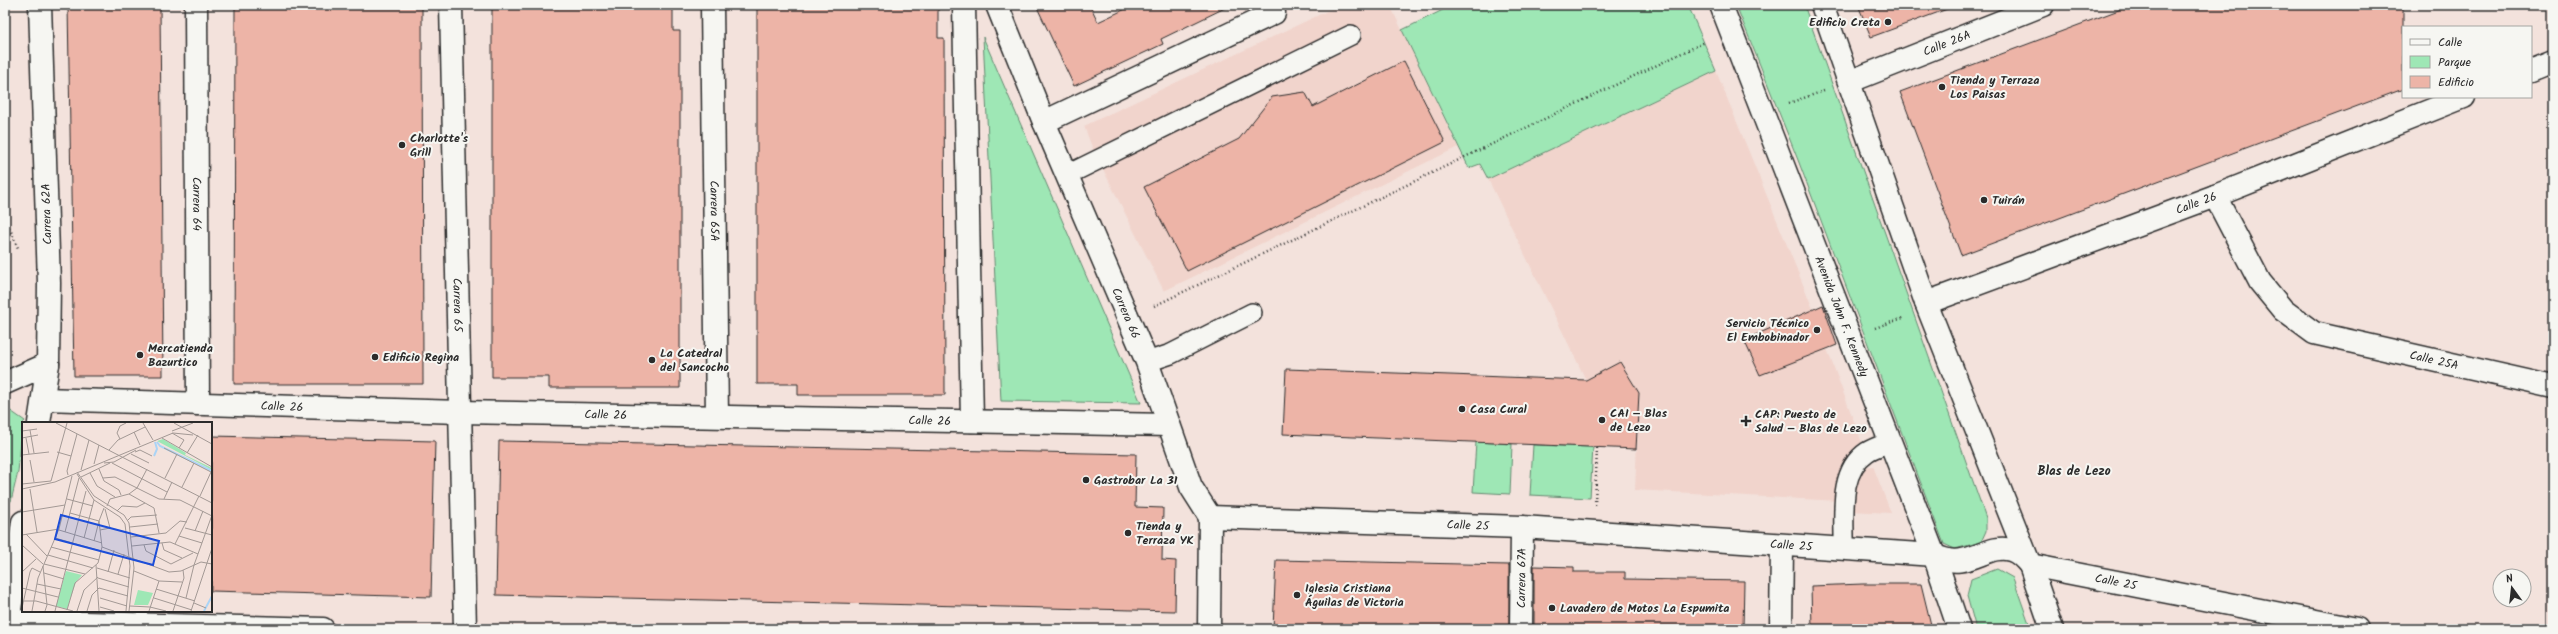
<svg xmlns="http://www.w3.org/2000/svg" width="2558" height="634" font-family="Kalam,sans-serif">
	<rect width="100%" height="100%" fill="#f3e2dc"/>
	<filter id="ink" filterUnits="userSpaceOnUse"><feTurbulence type="fractalNoise" baseFrequency=".025" numOctaves="2"/><feDisplacementMap in="SourceGraphic" scale="8" xChannelSelector="R" yChannelSelector="G"/><feConvolveMatrix kernelMatrix="1 2 1 2 8 2 1 2 1" color-interpolation-filters="sRGB"/></filter>
	<g filter="url(#ink)">
		<g fill="#f1d4cc">
			<polygon points="1340,5 1390,5 1458,147 1164,291 1092,147 1084,126"/>
			<polygon points="1716,71 1813,309 1744,341 1760,375 1827,349 1864,448 1860,467 1873,466 1891,513 1850,511 1840,501 1635,490 1639,393 1620,362 1586,380 1488,179"/>
		</g>
		<g fill="#9ee7b5" stroke="#648970">
			<polygon points="1453,5 1688,5 1716,71 1488,179 1480,164 1469,168 1402,30"/>
			<polygon points="1736,5 1804,5 1986,518 1986,531 1981,542 1955,549 1944,544 1798,160"/>
			<polygon points="983,37 1141,403 1001,401"/>
			<polygon points="5,407 25,421 23,423 18,472 11,501 5,505"/>
			<polygon points="1476,442 1512,444 1510,494 1473,492"/>
			<polygon points="1533,445 1593,447 1590,498 1530,495"/>
			<polygon points="1997,569 2013,578 2031,629 1976,629 1967,596 1971,579"/>
		</g>
		<g fill="#edb4a7" stroke="#2b2b2b">
			<polygon points="68,5 160,5 163,376 74,376"/>
			<polygon points="235,5 422,5 423,384 234,384"/>
			<polygon points="492,5 673,5 673,31 680,31 680,388 549,388 549,377 492,377"/>
			<polygon points="757,5 938,5 938,38 944,38 945,395 798,395 798,384 757,384"/>
			<polygon points="1036,5 1090,5 1098,22 1134,5 1231,5 1161,39 1163,44 1074,86"/>
			<polygon points="1858,5 1949,5 1950,8 1871,37"/>
			<polygon points="2132,5 2403,5 2403,89 1961,255 1900,92"/>
			<polygon points="1404,61 1445,142 1187,271 1144,187 1239,139 1272,97 1305,92 1313,107"/>
			<polygon points="1823,305 1837,345 1760,375 1744,340"/>
			<polygon points="1620,362 1639,393 1636,449 1283,434 1286,369 1586,380"/>
			<polygon points="211,436 435,441 431,597 211,591"/>
			<polygon points="499,441 1136,454 1135,507 1163,508 1162,560 1176,561 1175,611 496,595"/>
			<polygon points="1276,560 1509,565 1509,629 1273,629"/>
			<polygon points="1534,566 1574,567 1574,572 1625,572 1625,579 1744,581 1743,629 1534,629"/>
			<polygon points="1863,584 1921,584 1932,629 1812,629 1811,586"/>
		</g>
		<g fill="none" stroke-linecap="round" stroke-linejoin="round">
			<g stroke="#2b2b2b" stroke-width="22">
				<g id="service">
					<polyline points="1067,175 1351,35"/>
					<polyline points="1147,362 1171,354 1252,313"/>
					<path d="M1844,549c1,-31 -7,-77 23,-97 6,-4 15,-7 23,-10"/>
				</g>
			</g>
			<g stroke="#2b2b2b" stroke-width="25">
				<g id="minor">
					<path id="s1" d="M196,5l2,399"/>
					<path id="s2" d="M451,5l14,624"/>
					<path id="s3" d="M712,5l5,411"/>
					<polyline points="964,5 972,421"/>
					<path id="s4" d="M997,5l47,117 103,240 44,125 19,30 -1,112"/>
					<polyline points="2531,71 2553,62"/>
					<path id="s5" d="M1851,81l192,-76"/>
					<polyline points="1044,122 1274,13 1271,5"/>
					<path id="s6" d="M2215,196l45,86 23,28 31,23 239,54"/>
					<path id="s7" d="M1926,303l289,-107 249,-99"/>
					<polyline points="5,383 48,364"/>
					<path id="s8" d="M43,399l417,13 709,13"/>
					<polyline points="39,423 48,364 49,283 40,5"/>
					<path id="s9" d="M1210,517l312,10 412,28"/>
					<polyline points="9,621 323,629"/>
					<polyline points="7,629 23,522"/>
					<path id="s10" d="M1521,629l1,-102"/>
					<polyline points="1781,629 1782,546"/>
				</g>
			</g>
			<g stroke="#2b2b2b" stroke-width="25">
				<g id="tertiary">
					<path id="s11" d="M1721,5l213,550 25,74"/>
					<polyline points="1822,5 1926,303 2030,565 2052,629"/>
					<path id="s12" d="M1934,555c34,18 52,-13 77,-5 8,2 14,9 19,15l327,64"/>
				</g>
			</g>
			<g stroke="#2b2b2b" stroke-width="2.5" stroke-dasharray="1 3" stroke-linecap="butt">
				<polyline points="1789,103 1824,91"/>
				<polyline points="5,217 18,248"/>
				<polyline points="1154,306 1705,42"/>
				<polyline points="1875,328 1903,318"/>
				<polyline points="1595,505 1597,447"/>
			</g>
			<use href="#service" stroke="#f6f6f2" stroke-width="19"/>
			<use href="#minor" stroke="#f6f6f2" stroke-width="22"/>
			<use href="#tertiary" stroke="#f6f6f2" stroke-width="22"/>
		</g>
	</g>
	<g fill="#2b2b2b" stroke="#f6f6f2" stroke-width="1.5">
		<circle cx="1888" cy="22" r="4"/>
		<circle cx="1942" cy="87" r="4"/>
		<circle cx="402" cy="145" r="4"/>
		<circle cx="1984" cy="200" r="4"/>
		<circle cx="1817" cy="330" r="4"/>
		<circle cx="140" cy="355" r="4"/>
		<circle cx="375" cy="357" r="4"/>
		<circle cx="652" cy="360" r="4"/>
		<circle cx="1462" cy="409" r="4"/>
		<circle cx="1602" cy="420" r="4"/>
		<path d="M1744 415h4v4h4v4h-4v4h-4v-4h-4v-4h4z"/>
		<circle cx="1086" cy="480" r="4"/>
		<circle cx="1128" cy="533" r="4"/>
		<circle cx="1297" cy="595" r="4"/>
		<circle cx="1552" cy="608" r="4"/>
	</g>
	<g text-anchor="middle" dominant-baseline="central" stroke-width="4" stroke-linejoin="round" paint-order="stroke">
		<g font-size="12" font-weight="bold" fill="#2b2b2b" stroke="#f6f6f2" text-anchor="start">
			<text x="1880" y="22" text-anchor="end">Edificio Creta</text>
			<text x="1950" y="80">Tienda y Terraza<tspan x="1950" dy="14">Los Paisas</tspan></text>
			<text x="410" y="138">Charlotte's<tspan x="410" dy="14">Grill</tspan></text>
			<text x="1992" y="200">Tuirán</text>
			<text x="1809" y="323" text-anchor="end">Servicio Técnico<tspan x="1809" dy="14">El Embobinador</tspan></text>
			<text x="148" y="348">Mercatienda<tspan x="148" dy="14">Bazurtico</tspan></text>
			<text x="660" y="353">La Catedral<tspan x="660" dy="14">del Sancocho</tspan></text>
			<text x="383" y="357">Edificio Regina</text>
			<text x="1470" y="409">Casa Cural</text>
			<text x="1610" y="413">CAI ‒ Blas<tspan x="1610" dy="14">de Lezo</tspan></text>
			<text x="1755" y="414">CAP: Puesto de<tspan x="1755" dy="14">Salud ‒ Blas de Lezo</tspan></text>
			<text x="1094" y="480">Gastrobar La 31</text>
			<text x="1136" y="526">Tienda y<tspan x="1136" dy="14">Terraza YK</tspan></text>
			<text x="1305" y="588">Iglesia Cristiana<tspan x="1305" dy="14">Águilas de Victoria</tspan></text>
			<text x="1560" y="608">Lavadero de Motos La Espumita</text>
		</g>
		<g font-size="12" fill="#2b2b2b" stroke="#f6f6f2">
			<text stroke="none"><textPath href="#s5" startOffset="103">Calle 26A</textPath></text>
			<text stroke="none"><textPath href="#s7" startOffset="288">Calle 26</textPath></text>
			<text stroke="none"><textPath href="#s1" startOffset="199">Carrera 64</textPath></text>
			<text stroke="none"><textPath href="#s3" startOffset="206">Carrera 65A</textPath></text>
			<text transform="translate(47 214) rotate(-92)">Carrera 62A</text>
			<text stroke="none"><textPath href="#s2" startOffset="300">Carrera 65</textPath></text>
			<text stroke="none"><textPath href="#s4" startOffset="334">Carrera 66</textPath></text>
			<text stroke="none"><textPath href="#s11" startOffset="334">Avenida John F. Kennedy</textPath></text>
			<text stroke="none"><textPath href="#s6" startOffset="295">Calle 25A</textPath></text>
			<text stroke="none"><textPath href="#s8" startOffset="239">Calle 26</textPath></text>
			<text stroke="none"><textPath href="#s8" startOffset="563">Calle 26</textPath></text>
			<text stroke="none"><textPath href="#s8" startOffset="887">Calle 26</textPath></text>
			<text stroke="none"><textPath href="#s9" startOffset="258">Calle 25</textPath></text>
			<text stroke="none"><textPath href="#s9" startOffset="582">Calle 25</textPath></text>
			<text stroke="none"><textPath href="#s10" startOffset="51">Carrera 67A</textPath></text>
			<text stroke="none"><textPath href="#s12" startOffset="192">Calle 25</textPath></text>
		</g>
		<g font-size="13" font-weight="bold" fill="#2b2b2b" stroke="#f6f6f2">
			<text x="2074" y="471">Blas de Lezo</text>
		</g>
	</g>
	<g transform="translate(22 422)">
		<rect width="190" height="190" fill="#f3e2dc"/>
		<path d="M141,17l23,14 -1,2 27,13v2l-55,-29zM44,149l16,4 -6,7 -9,27 -11,-3zM116,168l15,3 -5,12h-14z" fill="#9ee7b5"/>
		<path fill="none" stroke="#abd4f6" stroke-width="2" d="M135,20l3,4 52,25M132,34l3,-7 -2,-7M182,189l8,-15"/>
		<path fill="none" stroke="#a39995" stroke-width="1" d="M34,1l64,33M121,1l10,17M152,1l38,21M8,8l4,23M0,9l15,-2M150,9l21,-8M112,10l6,13M150,11l12,7 -5,8M0,16l16,-3M4,16l3,16M140,16l50,29M98,17l-3,-6 3,-7 6,-3M142,26l47,24 -11,24M87,28l9,-10 27,-13M35,30l14,4M113,30l5,-2 12,6M165,31l11,-18M109,32l18,9M0,33l27,-3M98,34l92,47M8,38l4,22M82,41l10,-1 22,-12M90,41l55,29M72,42l5,-19M77,47l5,12 15,9 2,5M59,48l8,-30M55,50l17,24 30,19 5,8 5,45 -5,43M68,51l7,13 18,11M55,52l17,26 26,17 5,7 5,42 -4,45M46,53l-1,-4 10,-37M59,55l29,-14M81,56l12,-1 44,22 21,1 32,16M143,56l12,-24M29,59l16,-58M0,62l29,-3M160,65l12,-24M0,67l33,-7 118,-49 20,2M8,67l7,43M107,72l25,14M45,77l26,7M142,77l8,-17M85,84l3,-7 19,-5 8,-6 10,-19M132,86l5,25M95,89l5,-5 15,1 8,-4M0,90l43,-7M48,91l29,8 -5,20M106,98l3,-3 26,-2M108,105l28,-3M163,106l27,7M37,108l43,13M78,108l10,-2 -5,-19M173,109l8,-20M43,110l14,-54M4,112l21,22M0,113l37,-6M157,114l23,7M109,115l35,-4 14,-12 7,1M33,116l46,13M62,116l10,-38M140,121l2,7 18,8M153,122l24,-48M0,123l21,19M122,123l2,6 25,13M110,124l38,-4 28,12M29,125l48,13M80,125l67,25 12,-1 20,-9 11,2M26,133l45,13M22,142l41,10M149,142l22,-11M74,143l3,46M21,144l4,39 -2,6M75,146l33,10M112,149l25,10 23,1M0,150l14,-13M86,150l6,-22M22,151l20,6M96,152l6,-20M76,156l31,9M15,162l24,5M0,166l36,9M134,167l39,12M78,176l27,8M132,176l38,12M164,176l8,-33 18,-50M0,179h14l37,10M172,181l12,5M108,184l20,1 16,4M78,185l14,4M0,186l8,-36 2,-4 8,4M45,188l8,-27 23,-20 4,-16 -3,-26 5,-13M10,189l6,-33 21,-49 13,-53M33,189l31,-120M55,189l7,-21 14,-13M65,189l5,-16 7,-7 29,8M127,189l10,-30M151,189l11,-33 -1,-8M169,189l21,-63"/>
		<path fill="#1d4ed8" fill-opacity="0.15" stroke="#1d4ed8" stroke-width="2" d="M39,93l98,26 -6,24 -98,-26z"/>
		<rect width="190" height="190" fill="none" stroke="#2b2b2b" stroke-width="2"/>
	</g>
	<rect width="2558" height="634" fill="none" stroke="#f6f6f2" stroke-width="20"/>
	<rect x="10" y="10" width="2538" height="614" fill="none" stroke="#2b2b2b" stroke-width="1.5" filter="url(#ink)"/>
	<rect x="2402" y="26" width="130" height="72" fill="#f6f6f2" stroke="#a5a5a2"/>
	<rect x="2410" y="39" width="20" height="6" fill="#f6f6f2" stroke="#a5a5a2"/>
	<text x="2438" y="46" font-size="12" fill="#2b2b2b">Calle</text>
	<rect x="2410" y="56" width="20" height="12" fill="#9ee7b5" stroke="#a5a5a2"/>
	<text x="2438" y="66" font-size="12" fill="#2b2b2b">Parque</text>
	<rect x="2410" y="76" width="20" height="12" fill="#edb4a7" stroke="#a5a5a2"/>
	<text x="2438" y="86" font-size="12" fill="#2b2b2b">Edificio</text>
	<g transform="translate(2512 588) rotate(345)"><circle r="19" fill="#f6f6f2" stroke="#a5a5a2"/>
	<path d="M0-3L7 15L0 10L-7 15Z" fill="#2b2b2b"/>
	<text y="-6" font-size="11" font-weight="bold" text-anchor="middle" fill="#2b2b2b">N</text>
	</g>
</svg>
